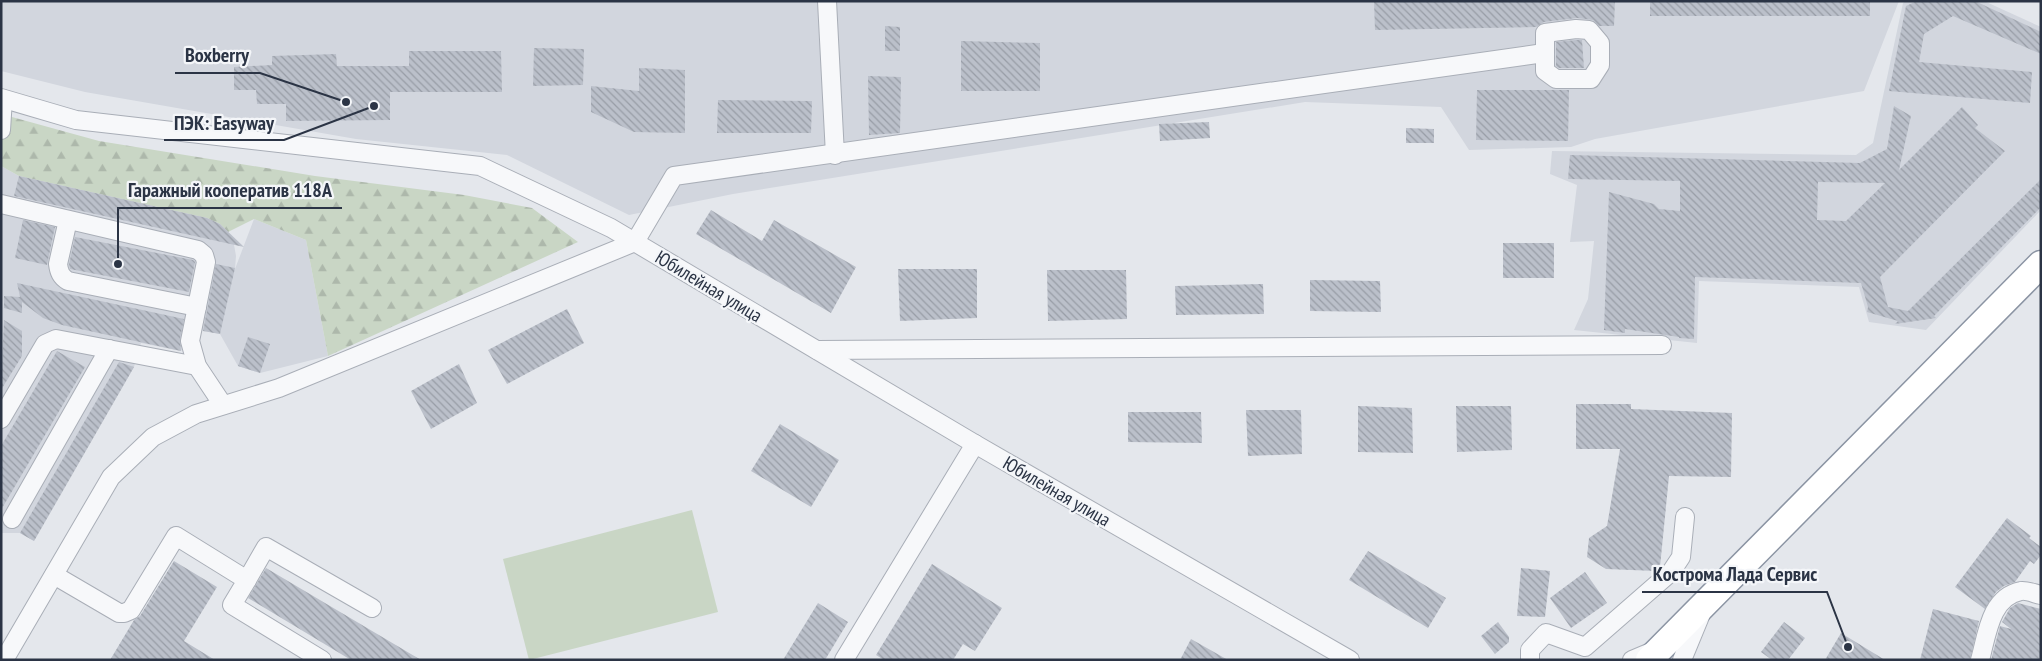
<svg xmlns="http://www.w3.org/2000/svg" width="2042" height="661" font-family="'PT Sans Narrow',sans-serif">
	<defs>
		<pattern id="forest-firs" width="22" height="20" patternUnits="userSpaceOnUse" patternTransform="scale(1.25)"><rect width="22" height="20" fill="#c9d6c5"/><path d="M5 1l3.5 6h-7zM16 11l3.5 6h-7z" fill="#adb8ab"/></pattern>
		<pattern id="building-back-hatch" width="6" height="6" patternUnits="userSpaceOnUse" patternTransform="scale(1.25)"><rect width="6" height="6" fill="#bbc0ca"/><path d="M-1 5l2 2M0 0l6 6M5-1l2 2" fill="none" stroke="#989da6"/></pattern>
	</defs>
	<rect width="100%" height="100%" fill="#e4e7ec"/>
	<g fill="#d2d6de">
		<polygon points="1,1 1899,1 1864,91 1595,139 1571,147 1469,150 1441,107 1305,102 733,194 629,215 507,155 356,139 85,92 1,71"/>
		<polygon points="1906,1 1984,1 2041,27 2041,210 1926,330 1869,322 1859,287 1699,281 1697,343 1574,330 1588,299 1594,241 1570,242 1577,185 1550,174 1552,151 1856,155 1873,143 1903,3"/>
		<polygon points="1,166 19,176 207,218 220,224 233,239 236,256 235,269 254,219 306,240 328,356 260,373 238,366 220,334 200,330 181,351 141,343 134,367 34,541 20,533 1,533"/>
	</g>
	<polygon fill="#c9d6c5" points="692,510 718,612 529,660 503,559"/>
	<polygon fill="url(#forest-firs)" points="1,114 99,141 315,176 464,195 532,208 578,242 328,356 306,240 254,219 228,232 220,224 207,218 19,176 1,166"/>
	<g fill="url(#building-back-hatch)" fill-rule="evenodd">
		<polygon points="1374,1 1615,1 1614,26 1599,26 1593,20 1577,18 1544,22 1536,27 1375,30"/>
		<rect x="1650" y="1" width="220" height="15"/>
		<polygon points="1917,1 1975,1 2041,32 2041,54 1953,16 1924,34 1919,62 2032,72 2030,103 1889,91 1906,6"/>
		<polygon points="885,26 900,27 900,51 885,51"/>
		<polygon points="1576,40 1582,40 1584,68 1559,68 1556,66 1556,42"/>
		<polygon points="961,41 1040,43 1040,91 961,91"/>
		<polygon points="534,48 584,49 583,85 533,86"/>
		<polygon points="409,51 501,51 502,92 390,92 390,120 286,121 286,104 257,104 256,90 234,90 234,67 272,65 272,56 336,54 337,66 409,66"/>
		<polygon points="639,68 685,70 685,133 634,132 591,112 591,86 639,91"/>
		<polygon points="868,76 901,77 900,133 869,135"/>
		<polygon points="1477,90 1569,90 1568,141 1476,140"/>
		<polygon points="718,100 812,101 811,133 717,133"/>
		<path d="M1894,106l17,10 -12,54 63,-63 16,18 -3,3 30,23 -125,126 8,30 20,4 133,-132v28l-107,109 2,2 -41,6 3,-3 -31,-9 1,-5 -7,-24 -166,-6 -1,62 -15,-1v-1l-54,-8v4l-21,-3 5,-138 45,12 5,5 21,2v-30l-112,-2 2,-24 290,8 27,-14zM1818,182l67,1 -39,38 -29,-1z"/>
		<polygon points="1209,122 1210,138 1160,141 1159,124"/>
		<polygon points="1406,128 1434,129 1434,143 1406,143"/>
		<polygon points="19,176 207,218 220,224 244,247 14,196"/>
		<polygon points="711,210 762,241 774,220 856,267 831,313 696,234"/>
		<polygon points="23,220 55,227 47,265 15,258"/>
		<polygon points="75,237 193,260 195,262 189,292 70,269 69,264"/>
		<rect x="1503" y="243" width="51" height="35"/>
		<polygon points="216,264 235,268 220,334 203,331"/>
		<polygon points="898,269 977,269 977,318 900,321"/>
		<polygon points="1047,270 1126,270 1127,319 1048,321"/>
		<polygon points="1310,280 1380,281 1381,312 1310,311"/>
		<polygon points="17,283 184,319 180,339 181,351 62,325 43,318 22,302 22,313 4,308 4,296 20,297"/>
		<polygon points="1263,284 1264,314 1176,315 1175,286"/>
		<polygon points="567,309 584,343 507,384 488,350"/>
		<polygon points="4,320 22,331 22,356 1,390"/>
		<polygon points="248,337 270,344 260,373 238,366"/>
		<polygon points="57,351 85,367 1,510 1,446"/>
		<polygon points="119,362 134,367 34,541 20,533"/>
		<polygon points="459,364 477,403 431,429 411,391"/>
		<polygon points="1576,404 1631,404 1631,409 1732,413 1731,477 1669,476 1660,567 1656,571 1606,569 1587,557 1589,538 1607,526 1620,449 1576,449"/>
		<polygon points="1358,406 1412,408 1413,453 1358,452"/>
		<polygon points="1456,406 1511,406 1512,450 1457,452"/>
		<polygon points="1246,410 1301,410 1302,454 1248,456"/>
		<polygon points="1128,412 1201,412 1202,443 1128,442"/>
		<polygon points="780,424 839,460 811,507 751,471"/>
		<polygon points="2007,518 2031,536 2029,538 2041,547 2041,555 2034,564 2030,561 2015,582 2004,586 1996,592 1985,609 1955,587"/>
		<polygon points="1368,551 1446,598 1428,628 1349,580"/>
		<polygon points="174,561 217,587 184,641 215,660 110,660 134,620 140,616"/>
		<polygon points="932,564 1002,608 975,651 963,644 953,660 884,660 876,655"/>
		<polygon points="266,568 421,660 351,660 248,598"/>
		<polygon points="1521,568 1550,571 1545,617 1517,616"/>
		<polygon points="1585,572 1607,603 1571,628 1550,598"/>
		<polygon points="818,603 848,622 825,660 783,660"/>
		<polygon points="2018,603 2041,609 2041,660 1991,660 2000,626 2011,629 2002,622 2010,608"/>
		<polygon points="1933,609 1979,621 1970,660 1920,660"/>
		<polygon points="1498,622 1509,637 1509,642 1495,654 1481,636"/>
		<polygon points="1784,622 1805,638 1788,660 1772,660 1761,652"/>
		<polygon points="1841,633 1885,660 1825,660"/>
		<polygon points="1191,639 1228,660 1180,660"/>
	</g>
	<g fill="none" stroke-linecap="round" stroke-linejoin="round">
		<g stroke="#a9aeb7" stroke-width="20">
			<g id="minor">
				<polyline points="827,1 835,155"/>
				<polygon points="1576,29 1589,30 1600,43 1600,65 1591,79 1556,79 1545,71 1545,33"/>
				<polyline points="1,98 76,120 480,166 611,228 975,444 1350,660"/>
				<polyline points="1,130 3,99"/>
				<polyline points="1,204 198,250 204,255 206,262 190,341 197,366 223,405"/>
				<path d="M68,220l-10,44c1,8 3,13 10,17l129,26"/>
				<polyline points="817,350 1662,345"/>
				<polyline points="1,419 45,344 56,339 197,366"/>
				<polyline points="12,519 109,349"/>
				<polyline points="54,575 119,613 124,613 131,610 176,536 247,580 232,605 322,660"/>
				<polyline points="247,580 266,547 372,608"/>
				<polyline points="4,660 111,477 153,437 196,414 279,388 635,242 674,176 1544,53"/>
				<polyline points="844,660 975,444"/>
				<polyline points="1530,660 1530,650 1546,633 1585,647 1671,572 1681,557 1685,517"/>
				<polyline points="1632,660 1658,649"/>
				<polyline points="1682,660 1701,614"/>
				<path d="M1980,660c7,-25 10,-63 41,-69 6,-1 14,3 20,4"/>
			</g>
		</g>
		<g stroke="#8b94a3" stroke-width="29">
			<polyline id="highway" points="1649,660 2041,264"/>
		</g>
		<use href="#minor" stroke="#f7f8fa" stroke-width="18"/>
		<use href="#highway" stroke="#fff" stroke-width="26"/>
	</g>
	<g text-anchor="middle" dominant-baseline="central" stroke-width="4.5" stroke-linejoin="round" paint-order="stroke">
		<g font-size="19" fill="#2b3445" stroke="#f4f6f9">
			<text transform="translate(709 286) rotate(31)">Юбилейная улица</text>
			<text transform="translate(1057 491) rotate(30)">Юбилейная улица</text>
		</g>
	</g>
	<path fill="none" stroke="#2b3445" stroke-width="2" d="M346 102L260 73H175M374 106L284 140H164M118 264L118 208H342M1848 647L1827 592H1642"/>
	<g fill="#2b3445" stroke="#f4f6f9" stroke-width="2">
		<circle cx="346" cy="102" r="5"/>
		<circle cx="374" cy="106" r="5"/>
		<circle cx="118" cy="264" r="5"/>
		<circle cx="1848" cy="647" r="5"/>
	</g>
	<g font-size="20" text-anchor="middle" font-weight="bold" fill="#2b3445" stroke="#f4f6f9" stroke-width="4.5" stroke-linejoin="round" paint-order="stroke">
		<text x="217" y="62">Boxberry</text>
		<text x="224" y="130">ПЭК: Easyway</text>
		<text x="230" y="197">Гаражный кооператив 118А</text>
		<text x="1735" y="581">Кострома Лада Сервис</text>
	</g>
	<rect width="2042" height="661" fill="none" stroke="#2b3445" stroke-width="5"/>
</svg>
